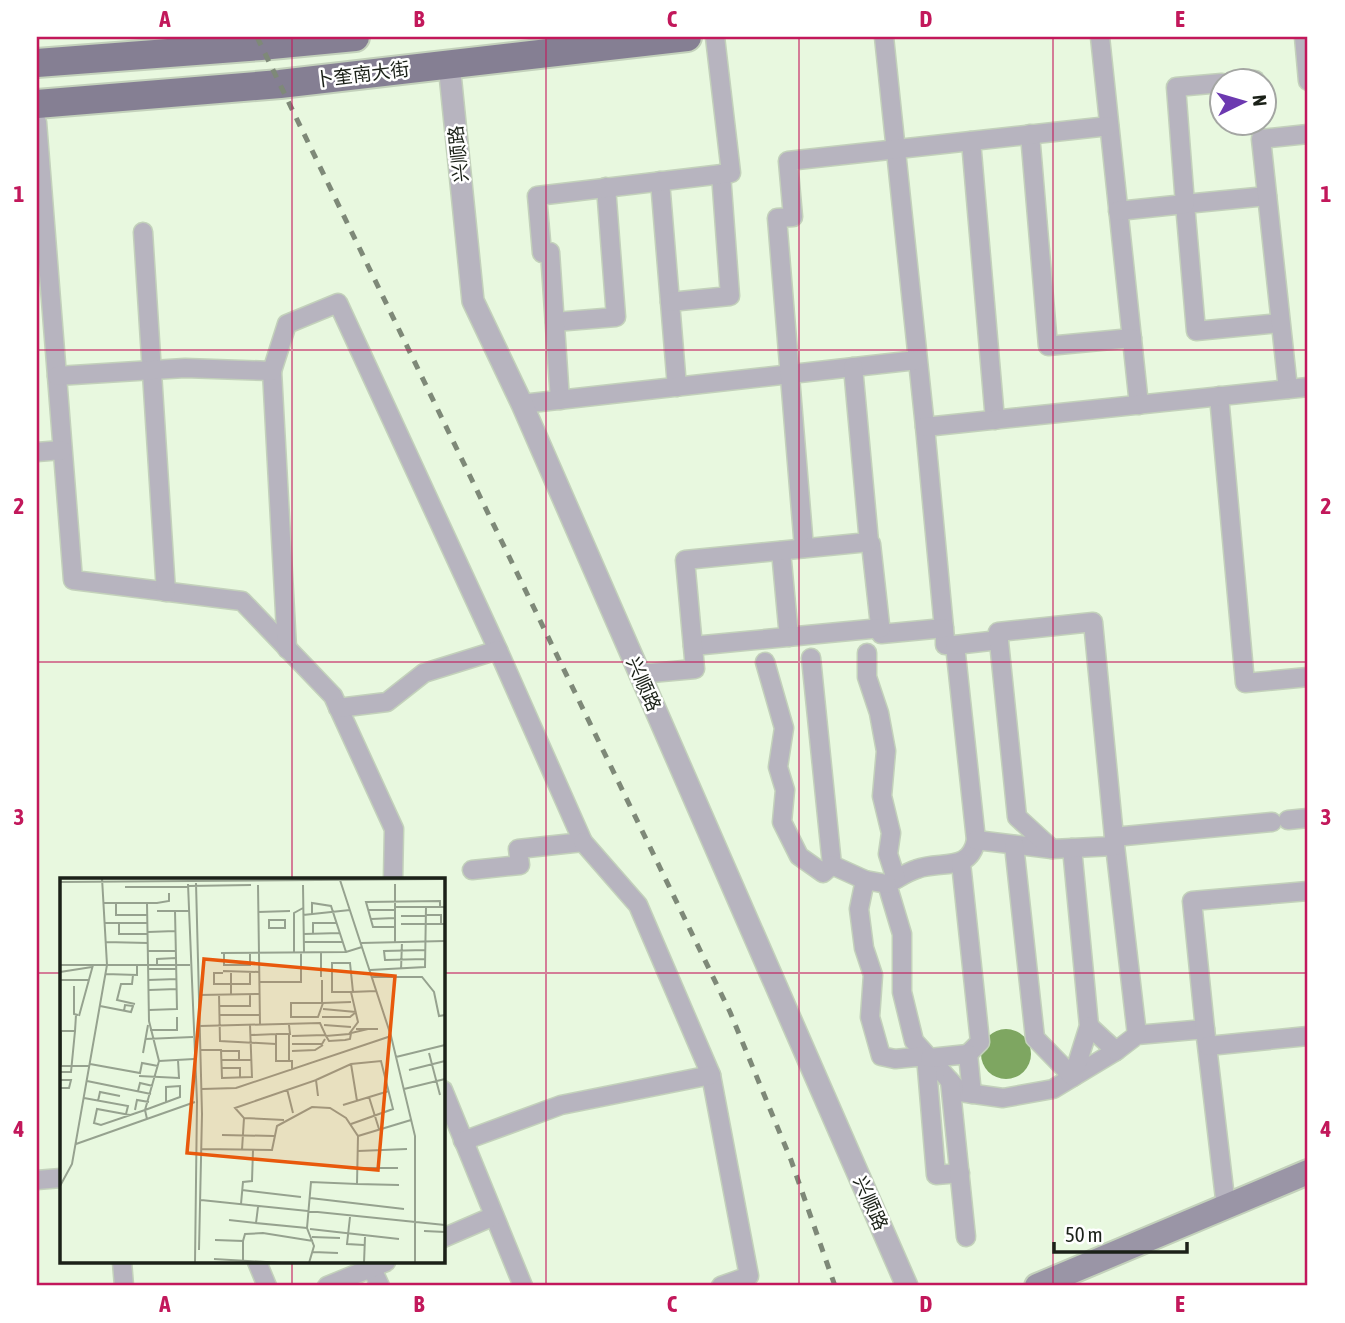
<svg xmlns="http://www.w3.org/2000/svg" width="1345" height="1323" font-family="'Asap Condensed','Noto Sans SC',sans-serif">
	<rect width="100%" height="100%" fill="#e8f8df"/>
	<circle fill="#7ea661" cx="1006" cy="1054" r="25"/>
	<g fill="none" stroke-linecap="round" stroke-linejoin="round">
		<g stroke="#c3d1bb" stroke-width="21">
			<g id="minor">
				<path d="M884,37l41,390 20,212v6h10l21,195c-6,33 -36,20 -59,29 -10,3 -20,10 -30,15l15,50v58l12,49 46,51 43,6 50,-9 63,-38 21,-16 68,-6 21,178"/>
				<polyline points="1100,37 1139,405"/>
				<polyline points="1304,37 1308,81"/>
				<polyline points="1248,80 1255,80"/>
				<polyline points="37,122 73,580 242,601 333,696 394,829 393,880"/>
				<polyline points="1030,134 1048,346 1132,338"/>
				<polyline points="971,141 995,420"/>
				<polyline points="660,181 677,387"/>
				<polyline points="1267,196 1185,204 1196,331 1280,323"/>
				<polyline points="1118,211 1185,204 1176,87 1222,83"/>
				<polyline points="143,232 166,592"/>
				<polyline points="670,302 730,296 721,174"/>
				<polyline points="555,322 616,317 606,187"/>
				<polyline points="272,371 287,649"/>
				<polyline points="57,376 185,368 272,371 287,324 338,303 498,650 583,842 518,849 520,865 472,870"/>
				<polyline points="1288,389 1261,139 1308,134"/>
				<polyline points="1219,396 1245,683 1308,677"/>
				<polyline points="560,400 550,252 542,253 537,196 731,173 715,37"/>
				<polyline points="522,404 917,360"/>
				<polyline points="925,427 1308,387"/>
				<polyline points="37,452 62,450"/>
				<polyline points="871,544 881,634 944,628"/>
				<polyline points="804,548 777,218 793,217 788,161 1109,126"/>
				<polyline points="781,551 789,637"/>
				<polyline points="955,645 999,640"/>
				<polyline points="693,646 881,628"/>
				<polyline points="867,653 867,677 879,713 886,751 882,796 891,833 888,854 896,879"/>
				<polyline points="811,658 832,865 865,880"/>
				<polyline points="765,662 784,728 778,767 785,790 782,822 799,856 823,873 832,865"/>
				<polyline points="640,674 695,669 685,560 869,542 853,367"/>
				<polyline points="338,708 387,702 424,673 498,650"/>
				<polyline points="1288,820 1308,818"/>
				<polyline points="1114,837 1137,1035"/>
				<polyline points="976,840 1052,849"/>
				<polyline points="583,842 638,905 711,1075 749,1276 721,1286"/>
				<polyline points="1014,845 1035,1038 1073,1077 1089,1026 1072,848"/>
				<polyline points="1115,846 1052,849 1017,817 998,632 1093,622 1114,837 1272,822"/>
				<polyline points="961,863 980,1042 968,1054"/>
				<polyline points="887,884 865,880 859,909 864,948 873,975 870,1017 881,1056 895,1059 926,1056 936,1175 960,1173"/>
				<polyline points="1089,1026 1116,1051"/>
				<polyline points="1205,1029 1192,901 1308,891"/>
				<polyline points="1208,1046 1308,1036"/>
				<polyline points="930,1058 968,1054 972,1094"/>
				<polyline points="950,1081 966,1237"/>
				<polyline points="443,1090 523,1286"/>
				<polyline points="463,1141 561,1105 711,1075"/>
				<polyline points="37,1180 61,1178"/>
				<polyline points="443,1238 494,1216"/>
				<polyline points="122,1262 124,1286"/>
				<polyline points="257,1262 267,1286"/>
				<polyline points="369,1262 380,1286"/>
				<polyline points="327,1286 386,1262"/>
			</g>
		</g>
		<g stroke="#c3d1bb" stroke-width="24">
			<polyline id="tertiary" points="449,64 473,301 522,404 907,1286"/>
		</g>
		<g stroke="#c3d1bb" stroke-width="28">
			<polyline id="secondary" points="1037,1286 1308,1172"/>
		</g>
		<g stroke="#c3d1bb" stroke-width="32">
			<g id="primary">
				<polyline points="37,63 261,46 355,37"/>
				<polyline points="37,104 280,84 687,37"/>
			</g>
		</g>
		<use href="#minor" stroke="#b7b4bf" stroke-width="18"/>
		<use href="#tertiary" stroke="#b7b4bf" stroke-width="21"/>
		<use href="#secondary" stroke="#9a95a6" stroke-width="24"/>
		<use href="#primary" stroke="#857f93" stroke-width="28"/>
		<polyline stroke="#7e8978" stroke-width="5" stroke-dasharray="9 9" stroke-linecap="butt" points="257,37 730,1012 791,1160 835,1286"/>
	</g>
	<path fill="none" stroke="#c2185b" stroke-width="2" stroke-opacity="0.55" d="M292,37v843M546,37v1249M799,37v1249M1053,37v1249M37,350h1271M37,662h1271M37,973h24M443,973h865M292,1262v24"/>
	<g text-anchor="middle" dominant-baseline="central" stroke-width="5" stroke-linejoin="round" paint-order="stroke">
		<g font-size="19" fill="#1b2118" stroke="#fff">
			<text transform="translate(362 74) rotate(-7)">卜奎南大街</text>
			<text transform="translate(458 154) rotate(-96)">兴顺路</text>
			<text transform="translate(644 684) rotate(66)">兴顺路</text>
			<text transform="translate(871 1203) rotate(66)">兴顺路</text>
		</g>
	</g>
	<g transform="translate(60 878)">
		<rect width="385" height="385" fill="#e8f8df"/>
		<path fill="none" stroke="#96a28f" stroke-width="2" d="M280,2l51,156 24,100v127M0,4l385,-3M136,5l6,231 -3,136M128,6l9,217 -2,162M335,6v58M198,7l2,139M243,7l1,67M65,9l126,-2M44,25h53l12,-2v-8M56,25v12h32M335,29h50M308,32h27M97,33h32M115,33l1,47M198,34l32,-1M243,37l47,-5M252,37v-12l19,3 15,46M366,37h15v9M341,38h25M311,41l24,-1M209,42h16v8h-16zM45,45h43M59,45v11h29M341,46h44M335,49h-22l-7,-25 74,-1v6M88,54l27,-1M244,56l36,-1M253,56v-11h24M45,64l43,1M244,64h39M301,65l84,-2M88,73h27M234,74v-39l9,-5M261,74v25M161,75l125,-1 16,-5M164,75v12h26v-12M366,81l-41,1 -1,-9 42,-1M0,87h130M97,87v-6l19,-1 1,52M88,91h28M310,92l55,-3 1,-60M341,92l1,-28M163,93l36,1M0,94l32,-5M163,95h-9v11h17v10M171,95v11h19v-12M45,96l32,1v-10M73,97l-1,9h-11l-4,16 18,4M312,99h50l12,15 5,24 6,-1M0,102h29M88,102l29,-1M262,102v23h-31v14h27l5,-14M199,104h42v-30M14,108v28l4,1M89,112l28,-1M291,114h-19v-29h18l3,29M159,116l1,47 56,3M139,117l61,-1M263,125l28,-1M40,128l31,6 2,-6 -8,-1 -1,6M159,128h31v-12M263,131l33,3M89,132l28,-1M159,137h41M19,138l14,-51M262,139h28l6,-5M190,147l2,53M264,147l27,2M140,148l120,-3 6,13 23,-2 9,-12 -7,-30 25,-1M296,151h22M90,152h27v-13M216,156h14l-1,-9M229,156v27M191,157l25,-1v27h16v8M232,158l33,-1M266,158l3,5 16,-1 5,-1 1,-6 17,-4M85,161l48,-2M232,166h30l3,-5M141,172h20l1,28 30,-1M161,173h18v9M232,173l23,-1 8,-5M83,175l5,-28M369,175l11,42M336,179l49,-12M161,182h30M99,183l35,-2M30,186l50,9 2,-10 16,3M291,186l6,37M1,188v-35h14l1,-16M1,188h28M162,190h18v9M349,192l36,-9M0,194h11l4,-41M79,198l40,2 -1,-18M0,202h11l-2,8h-9M256,202l35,-16 30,-3 12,48 -42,15M27,203l64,13M142,211l34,-1 155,-52M227,211l6,24M344,211l41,-10M78,213l2,-8 13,3M309,219l10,32M24,220l44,8 -2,8M38,223l2,-9 20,4M283,227l46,-14M75,232l2,-10 12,2M70,237l-33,-6 -3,14 7,2 44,-15 35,-13v-11l-14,1v15M184,240l40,2M87,241l-2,-9 14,-49 -10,-40 -2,-118M162,257l52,1M16,266l119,-42M142,271l70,1 5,-24 35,-19 18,1 16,10 12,18 53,-16M182,272l2,-32 -9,-10 81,-28 2,16M298,273l49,-2M298,290h40M297,306l42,1M0,308l12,-22 35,-199 -5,-87M182,312l59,7M250,320l94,11M141,322l244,25M181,326l2,-22 9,-1 1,-31M198,329l-2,16 51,5M290,339l-3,27 17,1M169,342l27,3M250,351l89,10M364,353l21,1M252,359l28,1M155,362l28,1v19M183,363l2,-7 18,-1 50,8M253,374l25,1M154,381l68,4M249,385l5,-17 -7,-18 4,-46 46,2 1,-48M304,385l1,-26M384,385l1,-26"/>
		<path fill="#e8590c" fill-opacity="0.15" stroke="#e8590c" stroke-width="3.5" d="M144,81l191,17 -17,194 -191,-17z"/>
		<rect width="385" height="385" fill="none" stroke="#1b2118" stroke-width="3.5"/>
	</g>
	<rect width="1345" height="1323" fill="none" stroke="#ffffff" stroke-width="77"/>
	<g transform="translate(1243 102) rotate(85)"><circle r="33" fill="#ffffff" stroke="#a4a6a3" stroke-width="2"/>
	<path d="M0-5L12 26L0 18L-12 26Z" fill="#6c39b0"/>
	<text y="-10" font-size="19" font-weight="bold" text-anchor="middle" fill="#1b2118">N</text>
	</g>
	<path d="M1054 1242v10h133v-10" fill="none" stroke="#1b2118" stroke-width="3.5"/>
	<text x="1065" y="1242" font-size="21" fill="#1b2118" stroke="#ffffff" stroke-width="5" paint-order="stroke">50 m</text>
	<rect x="38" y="38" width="1268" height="1246" fill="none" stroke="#c2185b" stroke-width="2.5"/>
	<g font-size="23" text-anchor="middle" font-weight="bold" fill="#c2185b">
		<text x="165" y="27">A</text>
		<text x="419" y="27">B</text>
		<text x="672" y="27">C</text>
		<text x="926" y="27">D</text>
		<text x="1180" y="27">E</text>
		<text x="19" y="202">1</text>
		<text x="1326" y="202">1</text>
		<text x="19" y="514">2</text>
		<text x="1326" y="514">2</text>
		<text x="19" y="825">3</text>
		<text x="1326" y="825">3</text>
		<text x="19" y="1137">4</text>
		<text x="1326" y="1137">4</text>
		<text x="165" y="1312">A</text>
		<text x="419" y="1312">B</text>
		<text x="672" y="1312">C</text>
		<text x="926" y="1312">D</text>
		<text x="1180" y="1312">E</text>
	</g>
</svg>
